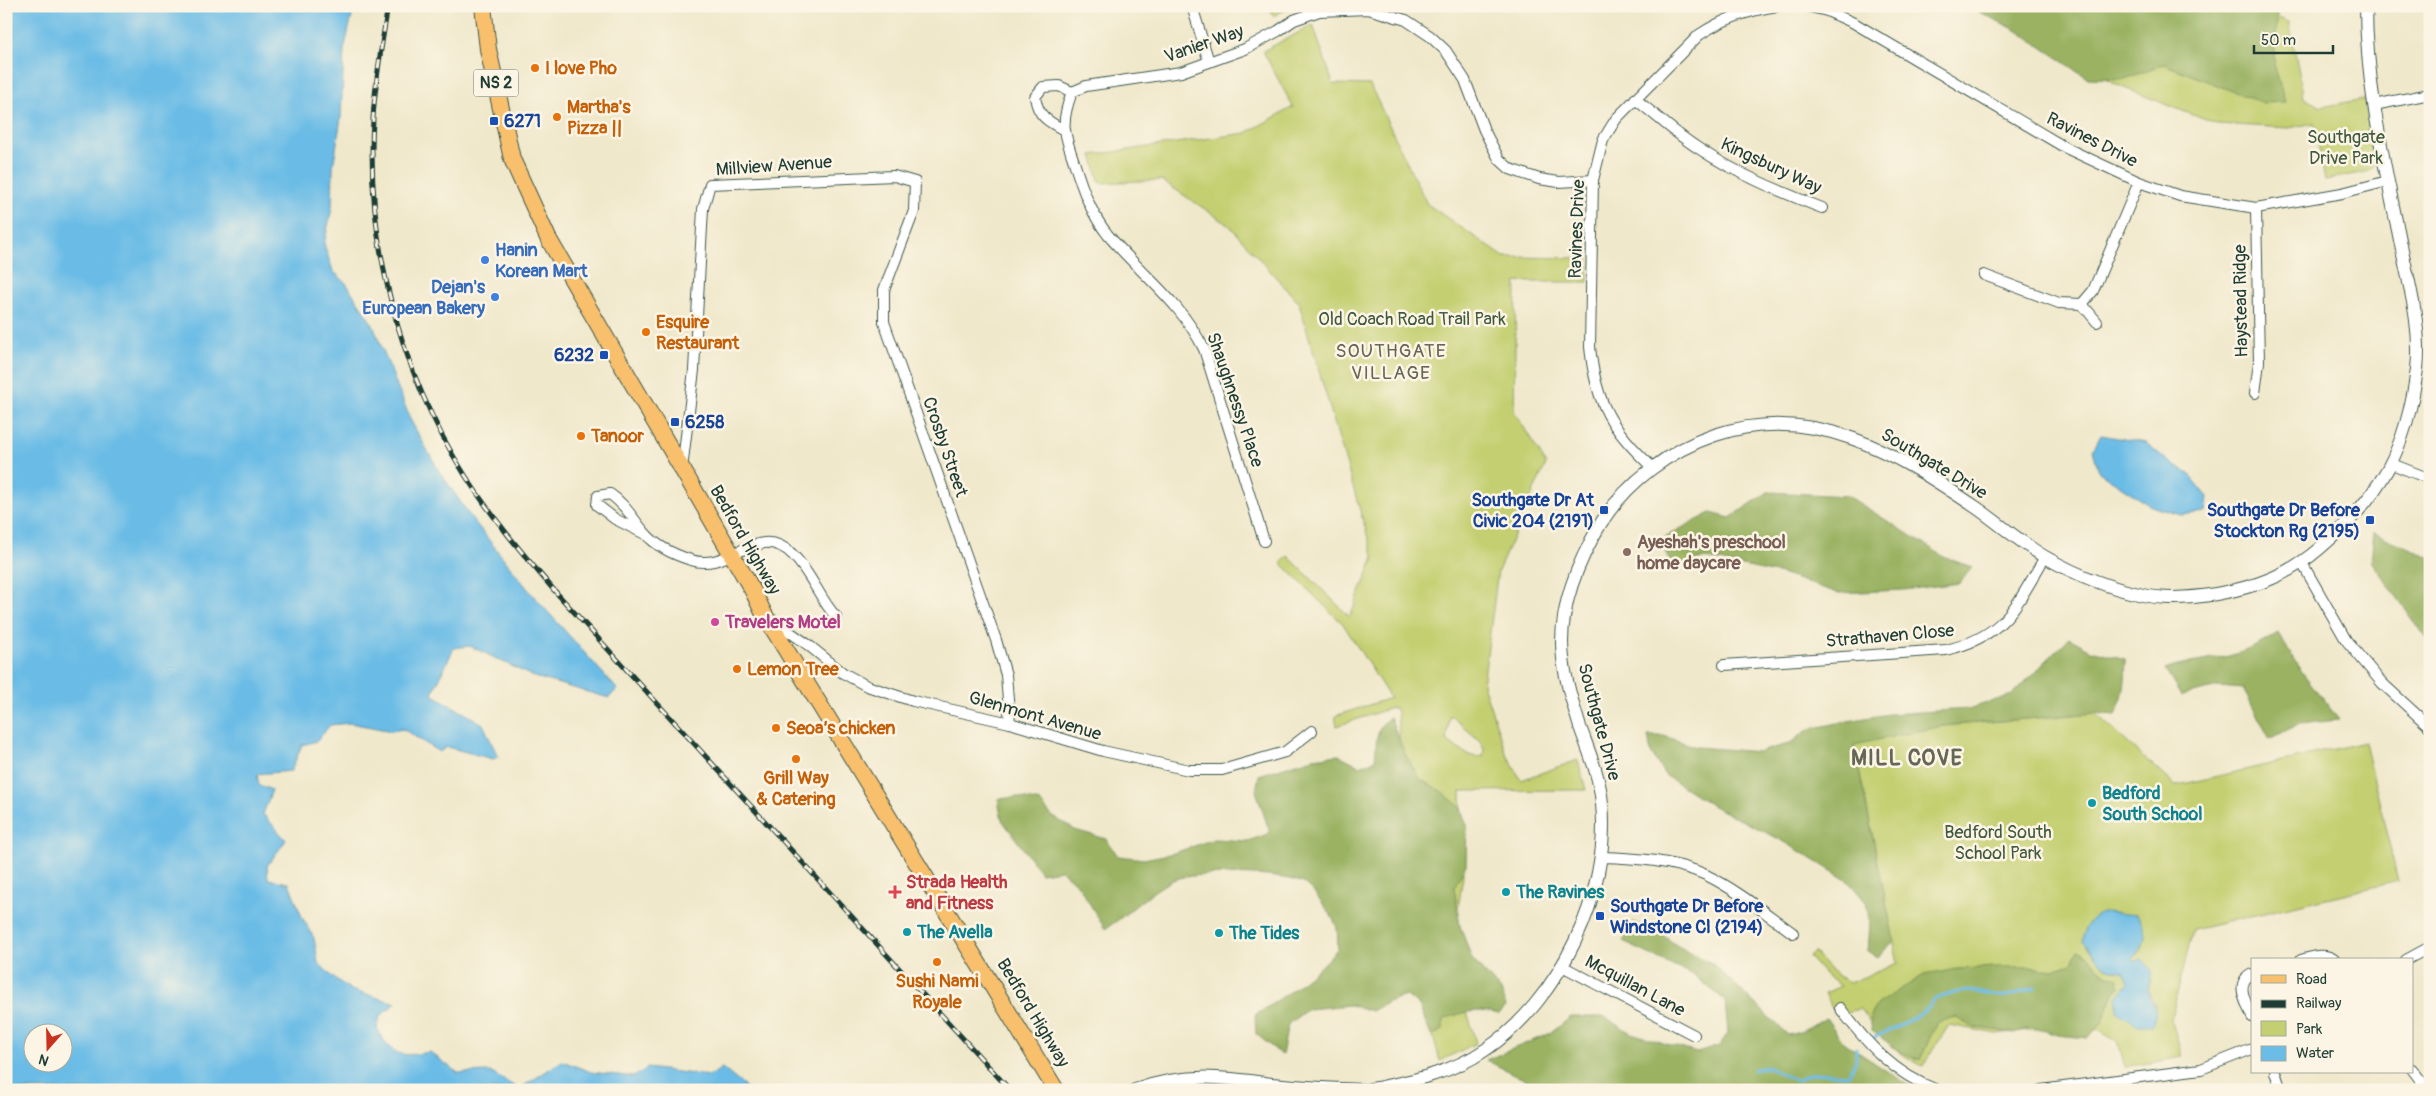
<svg xmlns="http://www.w3.org/2000/svg" width="2436" height="1096" font-family="Pangolin,sans-serif">
	<rect width="100%" height="100%" fill="#fcf5e5"/>
	<filter id="ink" filterUnits="userSpaceOnUse"><feTurbulence type="fractalNoise" baseFrequency=".02" numOctaves="2"/><feDisplacementMap in="SourceGraphic" scale="10" xChannelSelector="R" yChannelSelector="G"/><feConvolveMatrix kernelMatrix="1 2 1 2 8 2 1 2 1" color-interpolation-filters="sRGB"/></filter>
	<filter id="wash" filterUnits="userSpaceOnUse"><feTurbulence type="fractalNoise" baseFrequency=".0096" numOctaves="4" result="noise"/><feDisplacementMap in="SourceGraphic" scale="20" xChannelSelector="R" yChannelSelector="G"/><feGaussianBlur stdDeviation="1.12" result="paint"/><feColorMatrix in="noise" values="0 0 0 0 0 0 0 0 0 0 0 0 0 0 0 0 0 1.4 0 .05"/><feComposite in="paint" operator="in"/></filter>
	<g filter="url(#wash)">
		<rect width="100%" height="100%" fill="#f0e8cb"/>
		<g fill="#c3cf70" stroke="#718652" fill-rule="evenodd">
			<polygon points="1270,6 1293,6 1273,16"/>
			<polygon points="2246,6 2289,22 2304,98 2321,107 2364,99 2376,163 2370,171 2325,180 2314,123 2289,128 2216,124 2122,87 2052,50"/>
			<path d="M1313,25l20,59 37,1 57,119 77,53 84,1v24h-72l-2,129 32,53 -48,107 -15,114 23,68 15,27 57,-20 8,30 -125,1 2,85 -12,78 25,89 -36,18 -19,-70 -24,-279 -3,-5 -57,19 -2,-10 55,-18 -47,-74 -62,-61 7,-7 62,61 24,-59 -75,-255 -70,-78 -68,-45 -61,3 -8,-28 154,-22 47,-26 -30,-56zM1450,715l30,26 4,7 -1,8c-13,4 -27,-9 -37,-17z"/>
			<path d="M2095,713l80,73 190,-44 33,139 -205,49 -22,88 11,39 -57,10 -7,-25 -32,-19 -90,11 -47,-9 -26,41c-27,-12 -47,-34 -63,-57l-25,6 -10,-22 16,-7 -17,-12 -15,-17 5,-5 15,17 20,14 49,-20 -44,-219 88,-18zM2145,935l-3,15 -9,9 18,21 -3,11 8,16 -39,-10 12,-14 -5,-12c-24,-1 -28,-14 -41,-31z"/>
		</g>
		<g fill="#9ab262" stroke="#5c784b">
			<polygon points="1967,6 2278,6 2274,64 2285,102 2263,103 2163,64 2125,79 2088,78 2016,30"/>
			<polygon points="1768,492 1848,496 1946,558 1972,567 1960,583 1903,590 1838,593 1781,574 1705,558 1674,568 1665,551 1666,536 1711,513 1730,518"/>
			<polygon points="2374,533 2430,557 2430,643 2371,561"/>
			<path d="M2278,633l21,35 40,52 -40,4 -29,15 -27,-50 -25,-2 -37,9 -16,-26c23,-9 48,-9 71,-16 15,-4 29,-13 42,-21z"/>
			<path d="M2069,638l22,12 34,9c2,20 -1,38 -10,56l-20,-2 -153,13 -88,19 40,196 -16,16 -10,-6 2,-27 -4,-22 -18,-21 -65,-40 -70,-35 -48,-31 -14,-22 -3,-17h16l33,11 62,5 30,-8 20,-15 39,-8 41,-7 79,-5 44,-14z"/>
			<path d="M1390,717l15,37 15,25 21,12 19,16 7,18 -1,40 -12,22 6,39 12,33 29,32 5,16 -7,7c-24,-6 -33,-2 -56,5v11l-12,6 -12,-31 -13,-9 -16,5 -18,10 -22,-6 -42,4 -20,15 -6,31 -26,-21 -1,-19c29,-18 61,-41 83,-67 -1,-6 0,-14 -1,-20 -3,-11 -24,-40 -34,-45 -20,-10 -110,-12 -130,-3 -25,12 -44,34 -68,49l-26,-43 -18,-16 -20,3 -39,-53 -4,-21 19,-2 23,5 12,14 23,14 31,9 12,17 26,3 30,-6 40,-14 34,2 22,-8 -14,-42 3,-16 54,-17 26,-3 21,11 15,-6c2,-19 -1,-31 15,-43z"/>
			<polygon points="1633,922 1660,933 1676,945 1713,964 1788,1035 1803,1031 1826,1018 1844,1043 1916,1090 1545,1090 1486,1060 1551,1033 1571,1017 1605,1017 1631,1033 1697,1053 1719,1046 1728,1033 1725,1000 1692,974 1623,942"/>
			<path d="M2078,950c18,7 14,21 39,28l3,9 -6,6 -12,31 -15,14 -30,-3 -24,-8 -19,6 -42,-6 -17,-10 -18,5 -17,38 -19,-8 -29,-21 -2,-15 7,-12 47,-29 34,-6 38,-2h33l24,3 18,-6z"/>
		</g>
		<g fill="#6bbce6" stroke="#457c8d" fill-rule="evenodd">
			<path d="M6,6l348,1 -10,43 -3,68 -8,49 -1,41 -8,36 9,27 13,12 27,42 38,96 28,50 31,45 61,77 86,96 -8,9 -75,-21 -64,-31 -16,2 -22,46 51,30 15,33 -5,2 -46,-12 -8,5 -36,-23 -11,2 -42,-8 -20,2 -13,16 -15,4 -11,26 -34,3 2,11 13,5 -9,24 23,26 -19,26 1,13 21,4 13,34 12,21 4,25 16,15 17,12 45,13 -16,13 -3,12c14,29 23,29 53,24l28,21 32,-1 29,17 43,-28 29,11 43,5 13,-9 63,8 12,-8 27,22h-743zM32,1034h30v30h-30z"/>
			<polygon points="2101,435 2146,443 2173,465 2189,474 2208,497 2206,512 2181,515 2151,506 2099,472 2093,450"/>
			<path d="M2105,912l32,3c12,17 10,29 -4,44l2,3 7,-3 10,11c0,7 -4,14 -4,20 0,15 14,16 4,35h-13l-22,-13v-15l12,-14 -5,-12c-25,-2 -27,-13 -41,-31 2,-15 7,-23 22,-28z"/>
		</g>
		<g fill="none" stroke-linecap="round" stroke-linejoin="round">
			<g stroke="#6bbce6" stroke-width="3">
				<path d="M1874,1038c14,-8 56,-24 60,-38 13,-6 27,-11 42,-8 10,2 19,5 30,4 10,-1 21,-6 30,-9"/>
				<polyline points="1753,1070 1767,1067 1797,1081 1812,1073 1849,1075 1856,1060 1856,1048"/>
			</g>
		</g>
	</g>
	<g filter="url(#ink)">
		<g fill="none" stroke-linecap="round" stroke-linejoin="round">
			<g stroke="#3e574b" stroke-width="12">
				<g id="minor">
					<polyline points="1192,6 1209,62"/>
					<polyline points="1806,6 1827,11 1854,23 2066,148 2139,182 2180,196 2256,208 2342,193 2388,181"/>
					<path d="M1635,99c21,16 41,35 63,49 39,26 81,43 124,60"/>
					<polyline points="2374,105 2430,94"/>
					<path d="M1064,130c-17,-9 -26,-14 -29,-33l8,-10 16,-1 13,6"/>
					<polyline points="1984,275 2059,303 2082,304 2093,291 2139,182"/>
					<polyline points="2082,304 2097,322"/>
					<polyline points="2255,393 2259,362 2256,208"/>
					<polyline points="2392,464 2430,479"/>
					<path d="M1652,467c-41,-38 -56,-63 -62,-120l3,-167 10,-40 13,-21 83,-84c25,-17 50,-25 79,-29"/>
					<polyline points="682,469 694,370 703,209 710,184 894,176 915,182 914,211 884,290 884,322 996,640 1006,675 1010,723"/>
					<path d="M647,535l-32,-16 -18,-14 1,-9 12,-2c15,10 23,25 35,39 11,13 30,22 46,27 39,13 67,-40 102,-5 18,18 26,43 43,62"/>
					<path d="M1264,541l-60,-192c-24,-48 -62,-74 -96,-114 -17,-21 -26,-47 -34,-73 -10,-30 -14,-38 -2,-70l14,-6 95,-14 64,-23 33,-18 16,-11 25,-9 49,-2 38,11 24,16 16,15 19,29 19,50 15,29 11,10 29,10 20,3 34,-2"/>
					<polyline points="2302,563 2346,640 2382,683 2430,727"/>
					<polyline points="771,619 807,644 843,673 867,686 913,701 1010,723 1103,751 1189,770 1222,770 1285,752 1312,731"/>
					<path d="M1724,665l222,-15c60,-14 70,-45 99,-93"/>
					<path d="M1600,857c35,1 73,3 106,18 31,15 59,38 87,58"/>
					<path d="M2301,960c11,-3 23,-8 34,0"/>
					<polyline points="2406,960 2430,947"/>
					<polyline points="1562,966 1694,1035"/>
					<path d="M2252,974c-18,9 -6,28 0,43"/>
					<path d="M1840,1008c27,36 54,66 97,82"/>
					<polyline points="2412,1069 2421,1081 2430,1086"/>
					<polyline points="2275,1072 2281,1090"/>
					<polyline points="2041,1090 2201,1069 2252,1049"/>
				</g>
			</g>
			<g stroke="#3e574b" stroke-width="14">
				<g id="tertiary">
					<path d="M1135,1090c50,-18 86,-13 137,-6 30,3 61,5 92,6"/>
					<path d="M1367,1090c40,-8 84,-16 118,-40 74,-49 126,-157 117,-246 -2,-28 -14,-54 -23,-80 -8,-26 -17,-55 -17,-82 0,-41 18,-84 39,-119 26,-41 69,-73 114,-88 100,-33 182,19 262,73 23,16 44,35 68,49 30,17 64,31 98,38 23,5 49,3 73,-1 40,-7 73,-19 104,-46 61,-52 87,-99 97,-179 5,-41 -8,-84 -16,-124 -16,-79 -35,-158 -35,-239"/>
				</g>
			</g>
			<g stroke="#3e574b" stroke-width="18">
				<polyline id="primary" points="483,6 488,49 512,159 548,238 753,591 764,614 1056,1090"/>
			</g>
			<use href="#minor" stroke="#fff" stroke-width="10"/>
			<use href="#tertiary" stroke="#fff" stroke-width="12"/>
			<use href="#primary" stroke="#f8bf6c" stroke-width="16"/>
			<g stroke="#1f3d34" stroke-width="5">
				<path id="rail" d="M388,6c-6,37 -13,75 -15,113 -7,122 26,252 92,356 26,41 57,78 88,114l457,501"/>
			</g>
			<use href="#rail" stroke="#fcf5e5" stroke-width="3" stroke-dasharray="9" stroke-linecap="butt"/>
		</g>
	</g>
	<g fill="#e8710a" stroke="#fcf5e5" stroke-width="2">
		<circle cx="535" cy="68" r="5"/>
		<circle cx="557" cy="117" r="5"/>
		<circle cx="646" cy="332" r="5"/>
		<circle cx="581" cy="436" r="5"/>
		<circle cx="737" cy="669" r="5"/>
		<circle cx="776" cy="728" r="5"/>
		<circle cx="796" cy="759" r="5"/>
		<circle cx="937" cy="962" r="5"/>
	</g>
	<g fill="#1a4fb4" stroke="#fcf5e5" stroke-width="2">
		<rect x="489" y="116" width="10" height="10" rx="2.5"/>
		<rect x="599" y="350" width="10" height="10" rx="2.5"/>
		<rect x="670" y="417" width="10" height="10" rx="2.5"/>
		<rect x="1599" y="505" width="10" height="10" rx="2.5"/>
		<rect x="2365" y="515" width="10" height="10" rx="2.5"/>
		<rect x="1595" y="911" width="10" height="10" rx="2.5"/>
	</g>
	<g fill="#3f7fe0" stroke="#fcf5e5" stroke-width="2">
		<circle cx="485" cy="260" r="5"/>
		<circle cx="495" cy="297" r="5"/>
	</g>
	<circle fill="#8d6e63" stroke="#fcf5e5" stroke-width="2" cx="1627" cy="552" r="5"/>
	<circle fill="#d1479c" stroke="#fcf5e5" stroke-width="2" cx="715" cy="622" r="5"/>
	<g fill="#0f9aa8" stroke="#fcf5e5" stroke-width="2">
		<circle cx="2092" cy="803" r="5"/>
		<circle cx="1506" cy="892" r="5"/>
		<circle cx="907" cy="932" r="5"/>
		<circle cx="1219" cy="933" r="5"/>
	</g>
	<path fill="#e0444e" stroke="#fcf5e5" stroke-width="2" d="M892.5 884.5h5v5h5v5h-5v5h-5v-5h-5v-5h5z"/>
	<g text-anchor="middle" dominant-baseline="central" stroke-width="5" stroke-linejoin="round" paint-order="stroke">
		<rect fill="#fcf5e5" stroke="#617469" stroke-width="1" x="473.5" y="69.5" width="45" height="27" rx="4"/>
		<g font-size="16" font-weight="bold" fill="#1f3d34">
			<text x="496" y="83">NS 2</text>
		</g>
		<g font-size="18" fill="#1f3d34" stroke="#fcf5e5">
			<text transform="translate(1204 44) rotate(-19)">Vanier Way</text>
			<text transform="translate(2092 140) rotate(27)">Ravines Drive</text>
			<text transform="translate(774 166) rotate(-4)">Millview Avenue</text>
			<text transform="translate(1771 166) rotate(25)">Kingsbury Way</text>
			<text transform="translate(1577 229) rotate(-88)">Ravines Drive</text>
			<text transform="translate(2241 301) rotate(-91)">Haystead Ridge</text>
			<text transform="translate(1235 400) rotate(71)">Shaughnessy Place</text>
			<text transform="translate(945 447) rotate(71)">Crosby Street</text>
			<text transform="translate(1934 464) rotate(31)">Southgate Drive</text>
			<text transform="translate(745 540) rotate(60)">Bedford Highway</text>
			<text transform="translate(1890 636) rotate(-5)">Strathaven Close</text>
			<text transform="translate(1035 716) rotate(16)">Glenmont Avenue</text>
			<text transform="translate(1599 722) rotate(75)">Southgate Drive</text>
			<text transform="translate(1635 986) rotate(28)">Mcquillan Lane</text>
			<text transform="translate(1033 1013) rotate(59)">Bedford Highway</text>
		</g>
		<g font-size="18" font-weight="bold" fill="#c56008" stroke="#fcf5e5" text-anchor="start">
			<text x="545" y="68">I love Pho</text>
			<text x="567" y="107">Martha's<tspan x="567" dy="21">Pizza ||</tspan></text>
			<text x="656" y="322">Esquire<tspan x="656" dy="21">Restaurant</tspan></text>
			<text x="591" y="436">Tanoor</text>
			<text x="747" y="669">Lemon Tree</text>
			<text x="786" y="728">Seoa’s chicken</text>
			<text x="796" y="778" text-anchor="middle">Grill Way<tspan x="796" dy="21">&amp; Catering</tspan></text>
			<text x="937" y="981" text-anchor="middle">Sushi Nami<tspan x="937" dy="21">Royale</tspan></text>
		</g>
		<g font-size="18" font-weight="bold" fill="#164399" stroke="#fcf5e5" text-anchor="start">
			<text x="504" y="121">6271</text>
			<text x="594" y="355" text-anchor="end">6232</text>
			<text x="685" y="422">6258</text>
			<text x="1594" y="500" text-anchor="end">Southgate Dr At<tspan x="1594" dy="21">Civic 204 (2191)</tspan></text>
			<text x="2360" y="510" text-anchor="end">Southgate Dr Before<tspan x="2360" dy="21">Stockton Rg (2195)</tspan></text>
			<text x="1610" y="906">Southgate Dr Before<tspan x="1610" dy="21">Windstone Cl (2194)</tspan></text>
		</g>
		<g font-size="18" fill="#405a40" stroke="#fcf5e5">
			<text x="2346" y="137">Southgate<tspan x="2346" dy="21">Drive Park</tspan></text>
			<text x="1412" y="319">Old Coach Road Trail Park</text>
			<text x="1998" y="832">Bedford South<tspan x="1998" dy="21">School Park</tspan></text>
		</g>
		<g font-size="18" font-weight="bold" fill="#366cbe" stroke="#fcf5e5" text-anchor="start">
			<text x="495" y="250">Hanin<tspan x="495" dy="21">Korean Mart</tspan></text>
			<text x="485" y="287" text-anchor="end">Dejan's<tspan x="485" dy="21">European Bakery</tspan></text>
		</g>
		<g font-size="18" font-weight="bold" fill="#785e54" stroke="#fcf5e5" text-anchor="start">
			<text x="1637" y="542">Ayeshah's preschool<tspan x="1637" dy="21">home daycare</tspan></text>
		</g>
		<g font-size="18" font-weight="bold" fill="#b23c85" stroke="#fcf5e5" text-anchor="start">
			<text x="725" y="622">Travelers Motel</text>
		</g>
		<g font-size="18" font-weight="bold" fill="#0d838f" stroke="#fcf5e5" text-anchor="start">
			<text x="2102" y="793">Bedford<tspan x="2102" dy="21">South School</tspan></text>
			<text x="1516" y="892">The Ravines</text>
			<text x="917" y="932">The Avella</text>
			<text x="1229" y="933">The Tides</text>
		</g>
		<g font-size="18" font-weight="bold" fill="#be3a42" stroke="#fcf5e5" text-anchor="start">
			<text x="906" y="882">Strada Health<tspan x="906" dy="21">and Fitness</tspan></text>
		</g>
		<g font-size="19" letter-spacing="1" fill="#656756" stroke="#fcf5e5">
			<text x="1391" y="351">SOUTHGATE<tspan x="1391" dy="22">VILLAGE</tspan></text>
		</g>
		<g font-size="22" font-weight="bold" letter-spacing="1" fill="#656756" stroke="#fcf5e5">
			<text x="1907" y="758">MILL COVE</text>
		</g>
	</g>
	<rect width="2436" height="1096" fill="none" stroke="#fcf5e5" stroke-width="25"/>
	<rect x="2251" y="958" width="162" height="115" fill="#fcf5e5" stroke="#a4ab9e"/>
	<rect x="2261" y="975" width="25" height="8" fill="#f8bf6c" stroke="#a4ab9e"/>
	<text x="2296" y="984" font-size="15" fill="#1f3d34">Road</text>
	<rect x="2261" y="1000" width="25" height="8" fill="#1f3d34" stroke="#a4ab9e"/>
	<text x="2296" y="1008" font-size="15" fill="#1f3d34">Railway</text>
	<rect x="2261" y="1021" width="25" height="15" fill="#c3cf70" stroke="#a4ab9e"/>
	<text x="2296" y="1034" font-size="15" fill="#1f3d34">Park</text>
	<rect x="2261" y="1046" width="25" height="15" fill="#6bbce6" stroke="#a4ab9e"/>
	<text x="2296" y="1058" font-size="15" fill="#1f3d34">Water</text>
	<g transform="translate(48 1048) rotate(200)"><circle r="24" fill="#fcf5e5" stroke="#a4ab9e"/>
	<path d="M0-4L9 19L0 12L-9 19Z" fill="#c8321e"/>
	<text y="-8" font-size="14" font-weight="bold" text-anchor="middle" fill="#1f3d34">N</text>
	</g>
	<path d="M2254 45v8h79v-8" fill="none" stroke="#1f3d34" stroke-width="2.5"/>
	<text x="2261" y="45" font-size="15" fill="#1f3d34" stroke="#fcf5e5" stroke-width="4" paint-order="stroke">50 m</text>
</svg>
